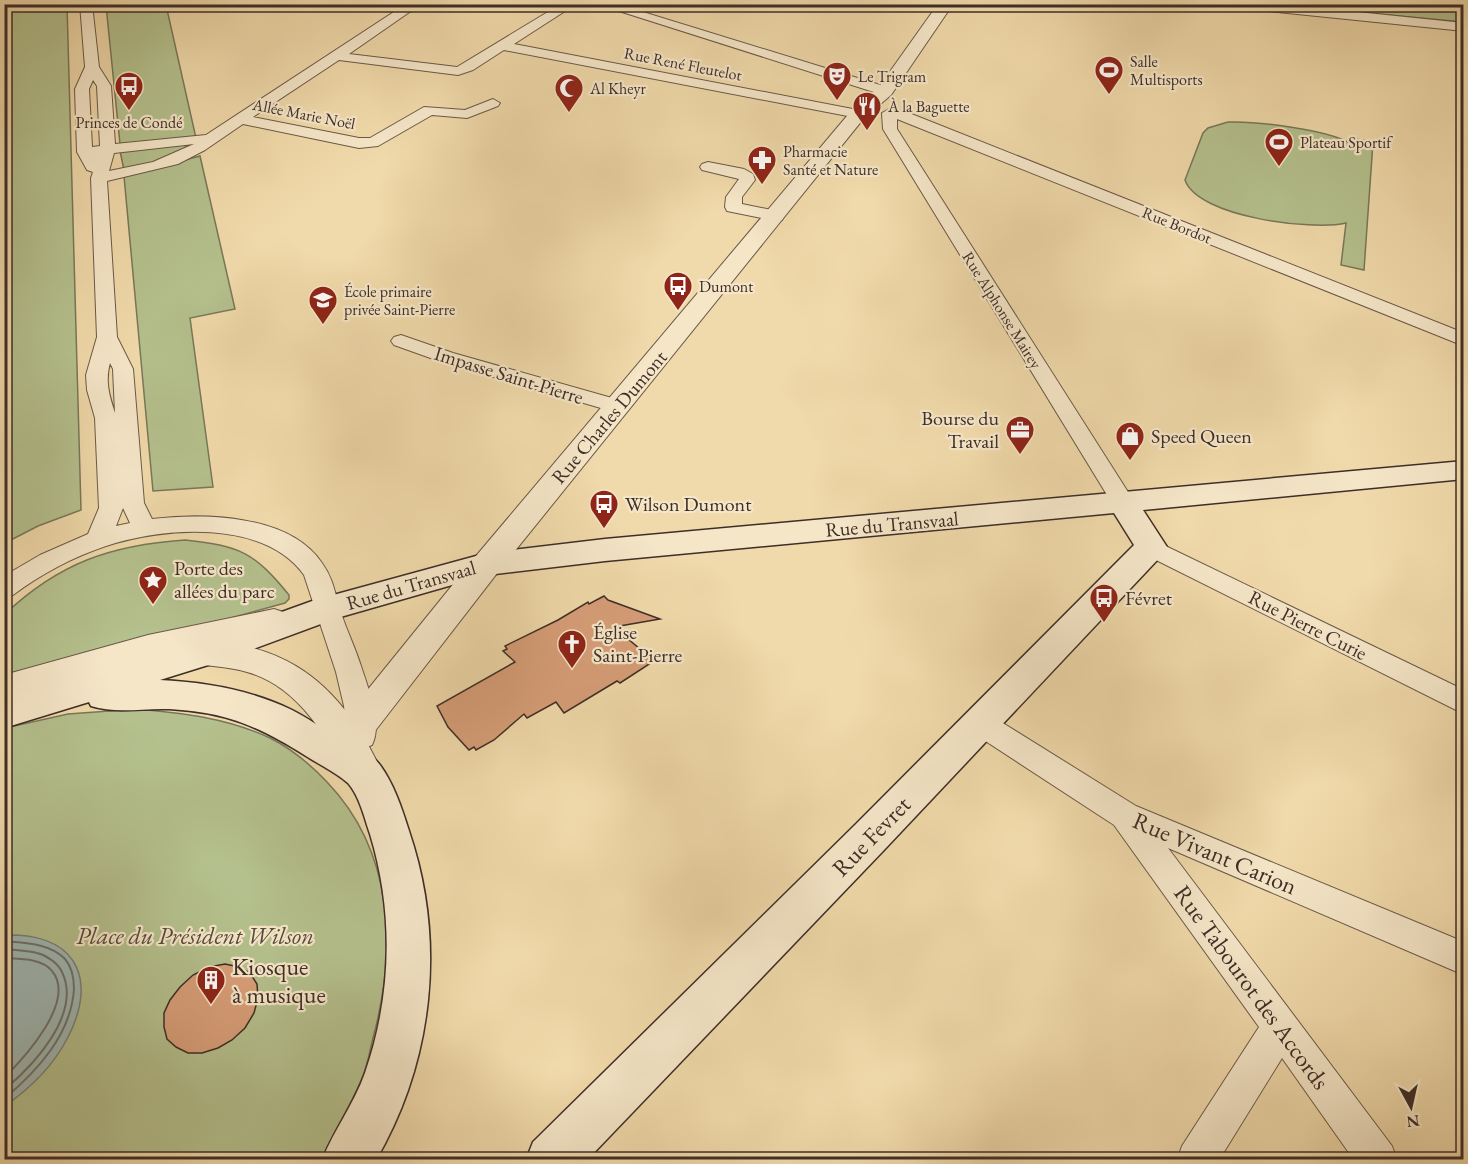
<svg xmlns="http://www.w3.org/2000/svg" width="1468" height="1164" font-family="'EB Garamond',serif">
	<rect width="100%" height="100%" fill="#f0d9aa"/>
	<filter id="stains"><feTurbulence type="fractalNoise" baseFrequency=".00333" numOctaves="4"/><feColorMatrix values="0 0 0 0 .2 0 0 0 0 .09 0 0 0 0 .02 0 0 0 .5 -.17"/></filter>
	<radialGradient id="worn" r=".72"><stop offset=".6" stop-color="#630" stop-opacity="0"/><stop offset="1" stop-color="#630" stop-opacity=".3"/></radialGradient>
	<g fill="#b4c08d" stroke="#79775a" stroke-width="1.5">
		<polygon points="1431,4 1462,7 1463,22 1314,8 1314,5"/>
		<polygon points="7,5 67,5 81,510 38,526 5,543 4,39"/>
		<polygon points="106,5 166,5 196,138 120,144"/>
		<path d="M1228,122c25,-1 110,8 127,25l1,-8 17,3 -9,128 -23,-5 5,-42c-34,8 -148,-6 -161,-43l18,-47 5,-5z"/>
		<polygon points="182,145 190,147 171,158 124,170 120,151"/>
		<polygon points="200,156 235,309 190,318 213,487 153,491 124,176"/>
		<path d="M185,540c55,6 69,12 104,55v4l-4,4 -280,77v-66c54,-51 106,-69 180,-74z"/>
		<path d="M137,709c46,4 90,9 133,29 22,11 41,27 57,44 67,70 70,167 46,256 -3,12 -5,24 -9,35 -11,30 -28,58 -42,86h-317v-431l63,-14z"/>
	</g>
	<path fill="#9fb7b4" stroke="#78807c" stroke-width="1.5" d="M16,935c65,3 80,50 51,104 -14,27 -38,50 -62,67v-170z"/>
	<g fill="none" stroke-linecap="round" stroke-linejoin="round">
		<g stroke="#6e726e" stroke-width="2">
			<path d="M4,941c20,2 46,2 61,18 7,8 9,21 9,30 -3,46 -37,82 -70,110"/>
			<path d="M4,949c10,1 23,1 33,4 9,2 21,10 25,19 20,42 -28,93 -58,118"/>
			<path d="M4,958c15,1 38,0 48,13 25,30 -28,87 -48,107"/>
		</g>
	</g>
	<g fill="#d79e78" stroke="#3e2e28" stroke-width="1.5">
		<polygon points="604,596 608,600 660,619 614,627 654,661 620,683 617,681 564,713 556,702 527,718 524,714 494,740 476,750 474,747 469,750 448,727 437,706 515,662 503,651 507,649 505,646 558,620 588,602 589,604"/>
		<polygon points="225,964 239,967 250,973 257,984 258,998 254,1013 245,1028 232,1040 218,1048 202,1053 188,1053 176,1047 167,1039 164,1027 164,1013 170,1000 180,987 193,975 209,967"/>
	</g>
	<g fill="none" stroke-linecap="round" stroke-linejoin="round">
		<g stroke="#6a5948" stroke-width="2">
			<g id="minor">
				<path d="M80,4h12l7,63 12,19 4,58 91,-9 200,-131h15l-72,50 108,13 104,-63h15l-62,40 344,66 7,4 -7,4 -354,-68 -31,20 -15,5 -119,-15 -86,57 106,21h11l54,-31 41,3 28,-11 7,4 -2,3 -31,12 -35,-3 -54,31 -19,2 -116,-24 -38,26 -27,14 -71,17 10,156 16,32 11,134 8,16c52,-6 137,-5 170,44 11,15 13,30 18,47 6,19 15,37 21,56 7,22 22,58 11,79l-10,4 -10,-4 -5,-8 -3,-31 -8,-34 -32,-97c-40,-56 -141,-48 -198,-29 -33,11 -65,28 -93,49l-9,3v-22l36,-21 48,-21 11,-26 -4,-90 -8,-28 -1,-15 11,-38 -6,-159 2,-6 -6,-2 -10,-18 -2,-63 10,-22zM93,80l4,6 3,60 -8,1 -3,-58zM194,144l-41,18 -44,9 5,-18zM110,363l3,6 2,44c-6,-18 -10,-32 -5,-50zM123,508l7,15 -14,3z"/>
				<polygon points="597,4 617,4 890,88 892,91 885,95 880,94"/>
				<polygon points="1233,4 1279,4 1464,23 1464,31 1239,8"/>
				<polygon points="889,109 909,113 1464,333 1464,346 897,119 897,129 1135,503 1131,508 1123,511 1115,508 883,129 882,113"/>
				<polygon points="708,162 744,169 753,174 755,180 742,197 742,204 782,212 784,216 782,220 776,221 727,211 725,207 726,197 739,179 702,170 700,167 702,164"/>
				<polygon points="401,335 453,353 626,402 629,407 626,412 618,413 439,361 394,345 391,341 394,337"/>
				<polygon points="1151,539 1464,690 1464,714 1142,553 1139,547 1142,541"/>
				<polygon points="980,711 990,715 1136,806 1464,942 1464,975 1168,848 1392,1146 1397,1160 1354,1160 1282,1058 1219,1160 1177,1160 1182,1146 1259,1027 1114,825 970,731 966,723 970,715"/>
			</g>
		</g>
		<g stroke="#6a5948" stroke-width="2">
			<path id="tertiary" d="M938,4h15l-62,91 -27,23 -366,454 -123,159 -12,4 20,38 -6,11 -13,4 -13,-4c-22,-44 -52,-98 -104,-112 -22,-7 -46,-5 -68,-12l-3,-6 -172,48v-27l144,-40 126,-26 12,4 4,8 -4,8 -56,14c50,8 87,30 118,71l128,-158 376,-446 27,-23z"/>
		</g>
		<g stroke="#3e2e28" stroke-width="3">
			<path id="secondary" d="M1464,461v18l-321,31 24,37 -5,8 -278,295 -297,310h-61l7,-18 323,-318 278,-279 -20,-32 -509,48 -118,14 -150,43 -116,43 -61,19c44,2 91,10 132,30 16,8 31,19 46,28 14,8 32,14 42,27 14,19 22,44 29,66 37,109 25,229 -33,329h-54c12,-30 32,-56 43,-87 27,-78 29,-160 5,-239 -6,-17 -10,-37 -22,-51 -13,-11 -28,-18 -42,-27 -48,-30 -80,-44 -137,-47 -26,-1 -54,5 -78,-3l-2,-4 -85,26v-30l197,-57 114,-41 172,-47 118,-14z"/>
		</g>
		<use href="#minor" fill="#f5e6c8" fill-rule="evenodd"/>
		<use href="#tertiary" fill="#f5e6c8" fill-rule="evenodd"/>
		<use href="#secondary" fill="#f5e6c8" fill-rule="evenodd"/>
	</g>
	<defs>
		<g id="stadium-pin" transform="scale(1.5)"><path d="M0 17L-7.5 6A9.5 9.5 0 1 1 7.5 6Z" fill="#8f2418" stroke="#f5e6c8"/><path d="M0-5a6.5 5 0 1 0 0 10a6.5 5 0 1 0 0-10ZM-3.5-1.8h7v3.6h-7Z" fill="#fff"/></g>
		<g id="theatre-pin" transform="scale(1.5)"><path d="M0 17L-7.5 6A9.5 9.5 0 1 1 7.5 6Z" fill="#8f2418" stroke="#f5e6c8"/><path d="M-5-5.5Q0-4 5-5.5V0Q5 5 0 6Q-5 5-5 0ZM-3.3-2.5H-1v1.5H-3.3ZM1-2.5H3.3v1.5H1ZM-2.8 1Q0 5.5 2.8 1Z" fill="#fff"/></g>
		<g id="bus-pin" transform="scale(1.5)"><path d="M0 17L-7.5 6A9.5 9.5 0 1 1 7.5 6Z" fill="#8f2418" stroke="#f5e6c8"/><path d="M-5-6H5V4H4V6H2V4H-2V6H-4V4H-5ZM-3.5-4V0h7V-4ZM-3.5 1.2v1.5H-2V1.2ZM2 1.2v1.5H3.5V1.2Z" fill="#fff"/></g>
		<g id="mosque-pin" transform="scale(1.5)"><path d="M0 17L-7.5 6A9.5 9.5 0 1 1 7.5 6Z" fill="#8f2418" stroke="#f5e6c8"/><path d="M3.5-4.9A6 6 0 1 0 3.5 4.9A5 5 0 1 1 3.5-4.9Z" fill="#fff"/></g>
		<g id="restaurant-pin" transform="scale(1.5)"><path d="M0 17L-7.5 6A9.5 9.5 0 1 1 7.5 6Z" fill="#8f2418" stroke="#f5e6c8"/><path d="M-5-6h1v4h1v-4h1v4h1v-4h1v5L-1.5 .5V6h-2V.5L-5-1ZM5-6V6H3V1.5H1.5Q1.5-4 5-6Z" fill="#fff"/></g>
		<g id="pharmacy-pin" transform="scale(1.5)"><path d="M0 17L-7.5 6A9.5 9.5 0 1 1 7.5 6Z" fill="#8f2418" stroke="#f5e6c8"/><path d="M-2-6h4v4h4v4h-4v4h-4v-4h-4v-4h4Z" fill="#fff"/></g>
		<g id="school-pin" transform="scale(1.5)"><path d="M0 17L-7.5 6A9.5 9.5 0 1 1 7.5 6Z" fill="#8f2418" stroke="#f5e6c8"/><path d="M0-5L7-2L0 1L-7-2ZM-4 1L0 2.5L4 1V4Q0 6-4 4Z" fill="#fff"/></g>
		<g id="office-pin" transform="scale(1.5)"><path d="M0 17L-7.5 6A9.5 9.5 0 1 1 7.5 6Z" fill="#8f2418" stroke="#f5e6c8"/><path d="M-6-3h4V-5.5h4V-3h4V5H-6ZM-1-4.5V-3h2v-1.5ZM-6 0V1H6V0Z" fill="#fff"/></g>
		<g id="shop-pin" transform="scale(1.5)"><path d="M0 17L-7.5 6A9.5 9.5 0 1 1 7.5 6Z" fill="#8f2418" stroke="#f5e6c8"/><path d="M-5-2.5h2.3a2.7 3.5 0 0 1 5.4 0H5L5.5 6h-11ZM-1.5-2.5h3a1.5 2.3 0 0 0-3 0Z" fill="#fff"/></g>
		<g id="sight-pin" transform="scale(1.5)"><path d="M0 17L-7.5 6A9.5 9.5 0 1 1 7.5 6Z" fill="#8f2418" stroke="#f5e6c8"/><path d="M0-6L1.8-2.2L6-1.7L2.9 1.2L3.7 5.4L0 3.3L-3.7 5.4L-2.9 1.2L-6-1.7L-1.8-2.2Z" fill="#fff"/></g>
		<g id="church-pin" transform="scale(1.5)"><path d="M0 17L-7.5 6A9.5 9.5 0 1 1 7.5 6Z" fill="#8f2418" stroke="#f5e6c8"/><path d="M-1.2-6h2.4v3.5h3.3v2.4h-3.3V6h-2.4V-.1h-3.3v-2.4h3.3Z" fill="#fff"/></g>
		<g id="building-pin" transform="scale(1.5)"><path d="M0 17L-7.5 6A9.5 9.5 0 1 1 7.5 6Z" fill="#8f2418" stroke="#f5e6c8"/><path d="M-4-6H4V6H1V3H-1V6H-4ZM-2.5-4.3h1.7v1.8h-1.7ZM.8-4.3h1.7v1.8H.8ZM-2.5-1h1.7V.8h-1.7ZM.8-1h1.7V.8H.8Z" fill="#fff"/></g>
	</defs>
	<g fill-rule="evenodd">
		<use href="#stadium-pin" x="1109" y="70"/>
		<use href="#theatre-pin" x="837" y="76"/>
		<use href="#bus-pin" x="129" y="86"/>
		<use href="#mosque-pin" x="569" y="88"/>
		<use href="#restaurant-pin" x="867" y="106"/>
		<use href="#stadium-pin" x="1279" y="142"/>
		<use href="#pharmacy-pin" x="762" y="160"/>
		<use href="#bus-pin" x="678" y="286"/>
		<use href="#school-pin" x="323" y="300"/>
		<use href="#office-pin" x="1020" y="430"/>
		<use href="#shop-pin" x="1130" y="436"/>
		<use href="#bus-pin" x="604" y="504"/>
		<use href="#sight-pin" x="153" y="580"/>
		<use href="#bus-pin" x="1104" y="598"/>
		<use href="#church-pin" x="572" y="644"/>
		<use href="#building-pin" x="211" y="980"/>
	</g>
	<g text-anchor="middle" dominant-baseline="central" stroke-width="4.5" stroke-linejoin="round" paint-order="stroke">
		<g font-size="16" fill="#3e2e28" stroke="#f5e6c8" text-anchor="start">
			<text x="1130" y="61">Salle<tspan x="1130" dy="18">Multisports</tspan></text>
			<text x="858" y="76">Le Trigram</text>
			<text x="590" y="88">Al Kheyr</text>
			<text x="888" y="106">À la Baguette</text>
			<text x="129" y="122" text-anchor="middle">Princes de Condé</text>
			<text x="1300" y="142">Plateau Sportif</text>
			<text x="783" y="151">Pharmacie<tspan x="783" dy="18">Santé et Nature</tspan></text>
			<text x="699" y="286">Dumont</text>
			<text x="344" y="291">École primaire<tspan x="344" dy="18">privée Saint-Pierre</tspan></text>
		</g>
		<g font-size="16" fill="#3e2e28" stroke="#f5e6c8">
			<text transform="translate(683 64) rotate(11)">Rue René Fleutelot</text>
			<text transform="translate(304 114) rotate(11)">Allée Marie Noël</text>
			<text transform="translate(1177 225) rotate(22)">Rue Bordot</text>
			<text transform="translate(1002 310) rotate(58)">Rue Alphonse Mairey</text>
		</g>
		<g font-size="20" fill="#3e2e28" stroke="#f5e6c8">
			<text transform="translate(509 375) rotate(17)">Impasse Saint-Pierre</text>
			<text transform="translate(609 417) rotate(-50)">Rue Charles Dumont</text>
			<text transform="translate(892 524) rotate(-5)">Rue du Transvaal</text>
			<text transform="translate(411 585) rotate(-16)">Rue du Transvaal</text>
			<text transform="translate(1308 625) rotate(27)">Rue Pierre Curie</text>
		</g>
		<g font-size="20" fill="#3e2e28" stroke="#f5e6c8" text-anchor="start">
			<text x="999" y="418" text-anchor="end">Bourse du<tspan x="999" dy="23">Travail</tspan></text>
			<text x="1151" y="436">Speed Queen</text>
			<text x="625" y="504">Wilson Dumont</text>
			<text x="174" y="568">Porte des<tspan x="174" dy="23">allées du parc</tspan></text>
			<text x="1125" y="598">Févret</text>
			<text x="593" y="632">Église<tspan x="593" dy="23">Saint-Pierre</tspan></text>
		</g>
		<g font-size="24" fill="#3e2e28" stroke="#f5e6c8">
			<text transform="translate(871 836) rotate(-46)">Rue Fevret</text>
			<text transform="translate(1215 853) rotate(23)">Rue Vivant Carion</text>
			<text transform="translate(1252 987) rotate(54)">Rue Tabourot des Accords</text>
		</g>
		<g font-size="24" font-style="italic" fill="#564b3c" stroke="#f5e6c8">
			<text x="195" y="935">Place du Président Wilson</text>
		</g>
		<g font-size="24" fill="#3e2e28" stroke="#f5e6c8" text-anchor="start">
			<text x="232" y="966">Kiosque<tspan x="232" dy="28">à musique</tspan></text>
		</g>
	</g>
	<rect width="1468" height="1164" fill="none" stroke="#f0d9aa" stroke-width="24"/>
	<rect x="6" y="6" width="1456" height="1152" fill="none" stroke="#3e2e28" stroke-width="3"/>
	<rect x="12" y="12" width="1444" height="1140" fill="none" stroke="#3e2e28" stroke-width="1.5"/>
	<g transform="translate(1411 1107) rotate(172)" stroke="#f5e6c8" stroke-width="4.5" paint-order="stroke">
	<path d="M0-4.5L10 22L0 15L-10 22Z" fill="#3e2e28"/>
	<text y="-9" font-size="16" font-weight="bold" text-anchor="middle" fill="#3e2e28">N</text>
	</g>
	<rect width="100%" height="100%" filter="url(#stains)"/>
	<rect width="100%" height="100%" fill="url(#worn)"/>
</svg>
